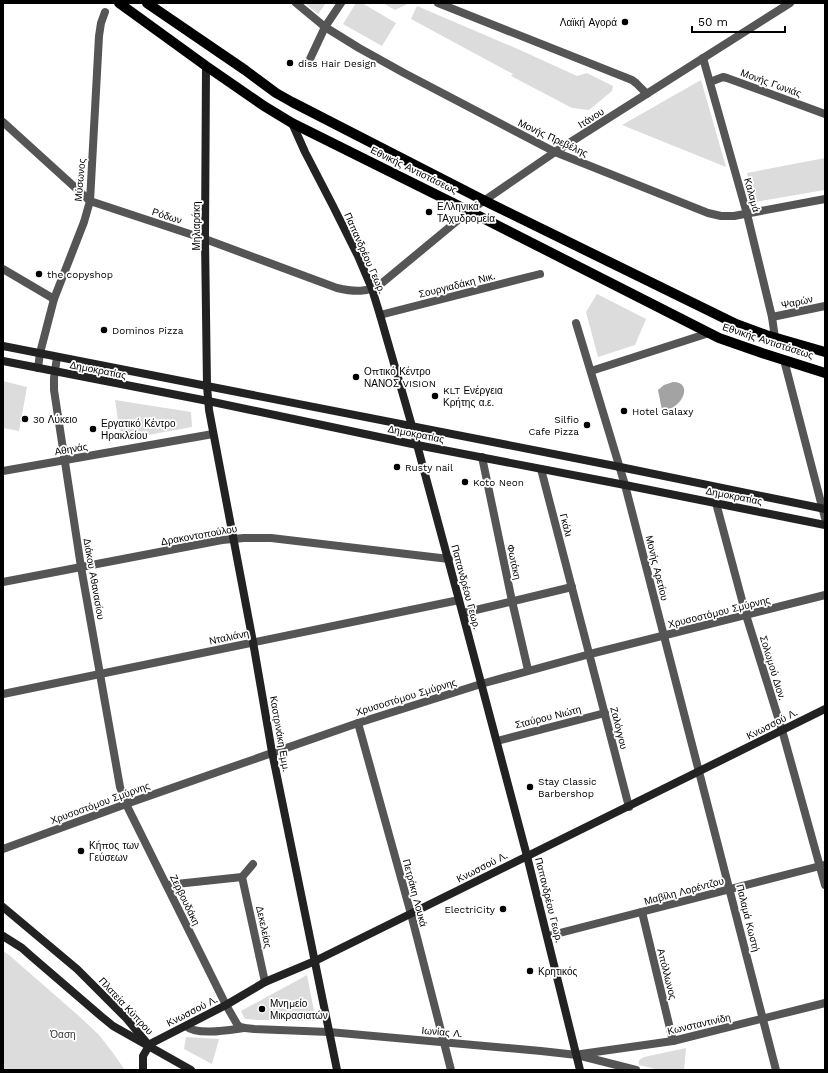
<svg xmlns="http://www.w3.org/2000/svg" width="828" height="1073" font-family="'Work Sans',sans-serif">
	<rect width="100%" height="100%" fill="#fff"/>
	<g fill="#dcdcdc">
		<polygon points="305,3 326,3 318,14"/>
		<polygon points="356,3 362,3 396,23 382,46 343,24"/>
		<polygon points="383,3 405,3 407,4 395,10"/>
		<polygon points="417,6 520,50 577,76 587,73 613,86 612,91 589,110 572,108 511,76 513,74 411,19"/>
		<polygon points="701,80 726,167 622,125"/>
		<polygon points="825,158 825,190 755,202 747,173"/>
		<polygon points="597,294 646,319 635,345 598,357 586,312"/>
		<polygon points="3,381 27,387 19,431 3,428"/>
		<polygon points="115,400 191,412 192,427 121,440"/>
		<polygon points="3,951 9,955 80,1017 99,1035 113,1053 125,1070 3,1070"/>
		<polygon points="307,975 316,1021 258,1020 245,1019 241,1011"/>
		<polygon points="186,1037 219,1039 212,1064 184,1049"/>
		<path d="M686,1048l-2,22h-24l-21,-5c-1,-5 1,-6 5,-8z"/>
	</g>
	<path fill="#a3a3a3" d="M673,382c22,0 8,29 -11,28l-4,-20 6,-5z"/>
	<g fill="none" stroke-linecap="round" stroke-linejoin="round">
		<g stroke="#555" stroke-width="8">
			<polyline points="296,3 325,27 359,48 404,73 555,152 708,213 721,216 734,216 825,199"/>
			<polyline points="438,3 632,80 636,83 647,94"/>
			<polyline points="703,58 747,214 772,317 775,338"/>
			<polyline points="310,59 325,27 341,3"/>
			<polyline points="710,82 723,77 727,78 825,114"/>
			<path d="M3,122l87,79 115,38 132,49c17,4 31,5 45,-5l87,-72 86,-59 235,-149"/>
			<polyline points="3,269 54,299"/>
			<polyline points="380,315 540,274"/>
			<polyline points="772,317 825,306"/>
			<polyline points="576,323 625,485 776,1070"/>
			<polyline points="57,357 54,378 54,390 81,567 120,787 126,804 226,1005 237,1024 240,1027 245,1028 254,1029 329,1032 541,1051 577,1055 636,1070"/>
			<polyline points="784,360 825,518"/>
			<polyline points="38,368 40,353 54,299 84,222 90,201 99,36 101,23 105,12"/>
			<polyline points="591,371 709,333"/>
			<polyline points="482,457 512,601 528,670"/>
			<polyline points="541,469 629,807"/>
			<polyline points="3,471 213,434"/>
			<polyline points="716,503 746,615 782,730 825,885"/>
			<polyline points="3,582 222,540 244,538 271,538 449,559"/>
			<polyline points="463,613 572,587"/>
			<polyline points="3,694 459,600"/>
			<polyline points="358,723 411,914 451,1070"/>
			<polyline points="497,741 605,713"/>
			<polyline points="3,849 126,804 358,723 481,684 590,654 825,595"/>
			<polyline points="242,877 253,864"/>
			<polyline points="167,885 242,877 265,982"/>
			<polyline points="642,912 673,1041"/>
			<polyline points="548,936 824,865"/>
			<path d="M186,1026c11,10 43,4 58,2"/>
			<polyline points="581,1054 673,1041 825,1003"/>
		</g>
		<g stroke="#222" stroke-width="8">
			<polyline points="206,66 205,239 207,386 209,410 253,642 272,752 337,1070"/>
			<polyline points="292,123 305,152 333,206 358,256 372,289 380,315 412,426 459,600 527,856 580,1070"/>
			<polyline points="3,346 620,467 825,509"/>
			<polyline points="3,361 208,401 417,445 625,485 825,525"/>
			<polyline points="3,907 77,969 126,1018 147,1043"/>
			<polyline points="3,936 22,948 31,956 102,1017 113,1026 191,1070"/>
			<polyline points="143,1070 143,1056 150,1044 226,1005 265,982 315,961 825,709"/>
		</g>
		<g stroke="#000" stroke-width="10">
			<polyline points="119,3 206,66 264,106 292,123 469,211 719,338 762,353 825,373"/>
			<polyline points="147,3 245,70 276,93 292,102 485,201 736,324 766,335 825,352"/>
		</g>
	</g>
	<g fill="#000" stroke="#fff" stroke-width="1.5">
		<circle cx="625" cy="22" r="4"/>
		<circle cx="290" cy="63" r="4"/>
		<circle cx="429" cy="212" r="4"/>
		<circle cx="39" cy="274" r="4"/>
		<circle cx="104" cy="330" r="4"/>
		<circle cx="356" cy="377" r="4"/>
		<circle cx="435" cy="396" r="4"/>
		<circle cx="624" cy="411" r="4"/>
		<circle cx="25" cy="419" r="4"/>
		<circle cx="587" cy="425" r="4"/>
		<circle cx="93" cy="429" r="4"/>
		<circle cx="397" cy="467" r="4"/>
		<circle cx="465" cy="482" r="4"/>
		<circle cx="530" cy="787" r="4"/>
		<circle cx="81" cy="851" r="4"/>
		<circle cx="503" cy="909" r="4"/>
		<circle cx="530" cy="971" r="4"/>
		<circle cx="262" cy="1009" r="4"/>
	</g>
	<g text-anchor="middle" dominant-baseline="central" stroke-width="3.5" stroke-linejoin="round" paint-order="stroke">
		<g font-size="10" fill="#000" stroke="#fff" text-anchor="start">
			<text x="617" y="22" text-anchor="end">Λαϊκή Αγορά</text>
			<text x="298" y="63">diss Hair Design</text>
			<text x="437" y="206">ΕΛληνικά<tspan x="437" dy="12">ΤΑχυδρομεία</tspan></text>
			<text x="47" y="274">the copyshop</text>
			<text x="112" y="330">Dominos Pizza</text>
			<text x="364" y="371">Οπτικό Κέντρο<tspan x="364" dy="12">ΝΑΝΟΣ VISION</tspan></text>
			<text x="443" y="390">KLT Ενέργεια<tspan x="443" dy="12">Κρήτης α.ε.</tspan></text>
			<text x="632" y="411">Hotel Galaxy</text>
			<text x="33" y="419">3ο Λύκειο</text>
			<text x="579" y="419" text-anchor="end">Silfio<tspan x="579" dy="12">Cafe Pizza</tspan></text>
			<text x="101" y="423">Εργατικό Κέντρο<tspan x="101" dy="12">Ηρακλείου</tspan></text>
			<text x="405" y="467">Rusty nail</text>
			<text x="473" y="482">Koto Neon</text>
			<text x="538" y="781">Stay Classic<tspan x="538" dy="12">Barbershop</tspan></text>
			<text x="89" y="845">Κήπος των<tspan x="89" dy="12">Γεύσεων</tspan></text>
			<text x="495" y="909" text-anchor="end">ElectriCity</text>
			<text x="538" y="971">Κρητικός</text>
			<text x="270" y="1003">Μνημείο<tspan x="270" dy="12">Μικρασιατών</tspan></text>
		</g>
		<g font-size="10" fill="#000" stroke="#fff">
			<text transform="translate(771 83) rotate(20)">Μονής Γωνιάς</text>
			<text transform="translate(591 118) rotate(-32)">Ιτάνου</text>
			<text transform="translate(553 138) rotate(25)">Μονής Πρεβέλης</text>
			<text transform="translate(414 170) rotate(26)">Εθνικής Αντιστάσεως</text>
			<text transform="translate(80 180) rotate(-85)">Μύσωνος</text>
			<text transform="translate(752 195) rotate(75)">Καλαμά</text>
			<text transform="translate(167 216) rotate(18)">Ρόδων</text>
			<text transform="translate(196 226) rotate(-90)">Μηλιαράκη</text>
			<text transform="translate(365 253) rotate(66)">Παπανδρέου Γεωρ.</text>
			<text transform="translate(457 285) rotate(-14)">Σουργιαδάκη Νικ.</text>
			<text transform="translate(797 302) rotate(-12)">Ψαρών</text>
			<text transform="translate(768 341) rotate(18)">Εθνικής Αντιστάσεως</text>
			<text transform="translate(98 370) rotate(11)">Δημοκρατίας</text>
			<text transform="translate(416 434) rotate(11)">Δημοκρατίας</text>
			<text transform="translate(71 449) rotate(-10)">Αθηνάς</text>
			<text transform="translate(734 496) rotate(11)">Δημοκρατίας</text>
			<text transform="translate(566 525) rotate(76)">Γκάλι</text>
			<text transform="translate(199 535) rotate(-10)">Δρακοντοπούλου</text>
			<text transform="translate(514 562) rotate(78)">Φωτάκη</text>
			<text transform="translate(657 568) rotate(76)">Μονής Αρετίου</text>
			<text transform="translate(94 579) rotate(80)">Διάκου Αθανασίου</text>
			<text transform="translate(466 587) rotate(75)">Παπανδρέου Γεωρ.</text>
			<text transform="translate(719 612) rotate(-14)">Χρυσοστόμου Σμύρνης</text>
			<text transform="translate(229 637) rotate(-12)">Νταλιάνη</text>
			<text transform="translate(773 668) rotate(73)">Σολωμού Διον.</text>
			<text transform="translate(406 697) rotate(-17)">Χρυσοστόμου Σμύρνης</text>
			<text transform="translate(548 717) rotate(-14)">Σταύρου Νιώτη</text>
			<text transform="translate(772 724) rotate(-27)">Κνωσσού Λ.</text>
			<text transform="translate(619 728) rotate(76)">Ζαλόγγου</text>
			<text transform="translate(280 734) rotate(80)">Καστρινάκη Εμμ.</text>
			<text transform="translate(100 803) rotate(-20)">Χρυσοστόμου Σμύρνης</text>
			<text transform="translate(482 867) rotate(-27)">Κνωσσού Λ.</text>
			<text transform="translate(684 891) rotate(-15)">Μαβίλη Λορέντζου</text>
			<text transform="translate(415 893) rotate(75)">Πετράκη Λουκά</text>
			<text transform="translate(185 900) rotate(64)">Ζερβουδάκη</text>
			<text transform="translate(549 900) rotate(76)">Παπανδρέου Γεωρ.</text>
			<text transform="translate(748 918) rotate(76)">Παλαμά Κωστή</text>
			<text transform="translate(264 927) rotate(78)">Δεκελείας</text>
			<text transform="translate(667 974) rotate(76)">Απόλλωνος</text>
			<text transform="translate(126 1006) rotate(47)">Πλατεία Κύπρου</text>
			<text transform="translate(192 1011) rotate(-27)">Κνωσσού Λ.</text>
			<text transform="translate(699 1024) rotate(-13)">Κωνσταντινίδη</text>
			<text transform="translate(442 1032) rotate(5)">Ιωνίας Λ.</text>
		</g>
		<g font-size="10" fill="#333" stroke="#fff">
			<text x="63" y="1034">Όαση</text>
		</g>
	</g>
	<rect width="828" height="1073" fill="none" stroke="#000000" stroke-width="8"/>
	<path d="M692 26v6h93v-6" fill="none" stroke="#000000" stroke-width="2"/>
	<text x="698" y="26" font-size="12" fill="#000000" stroke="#ffffff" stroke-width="3" paint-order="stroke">50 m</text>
</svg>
